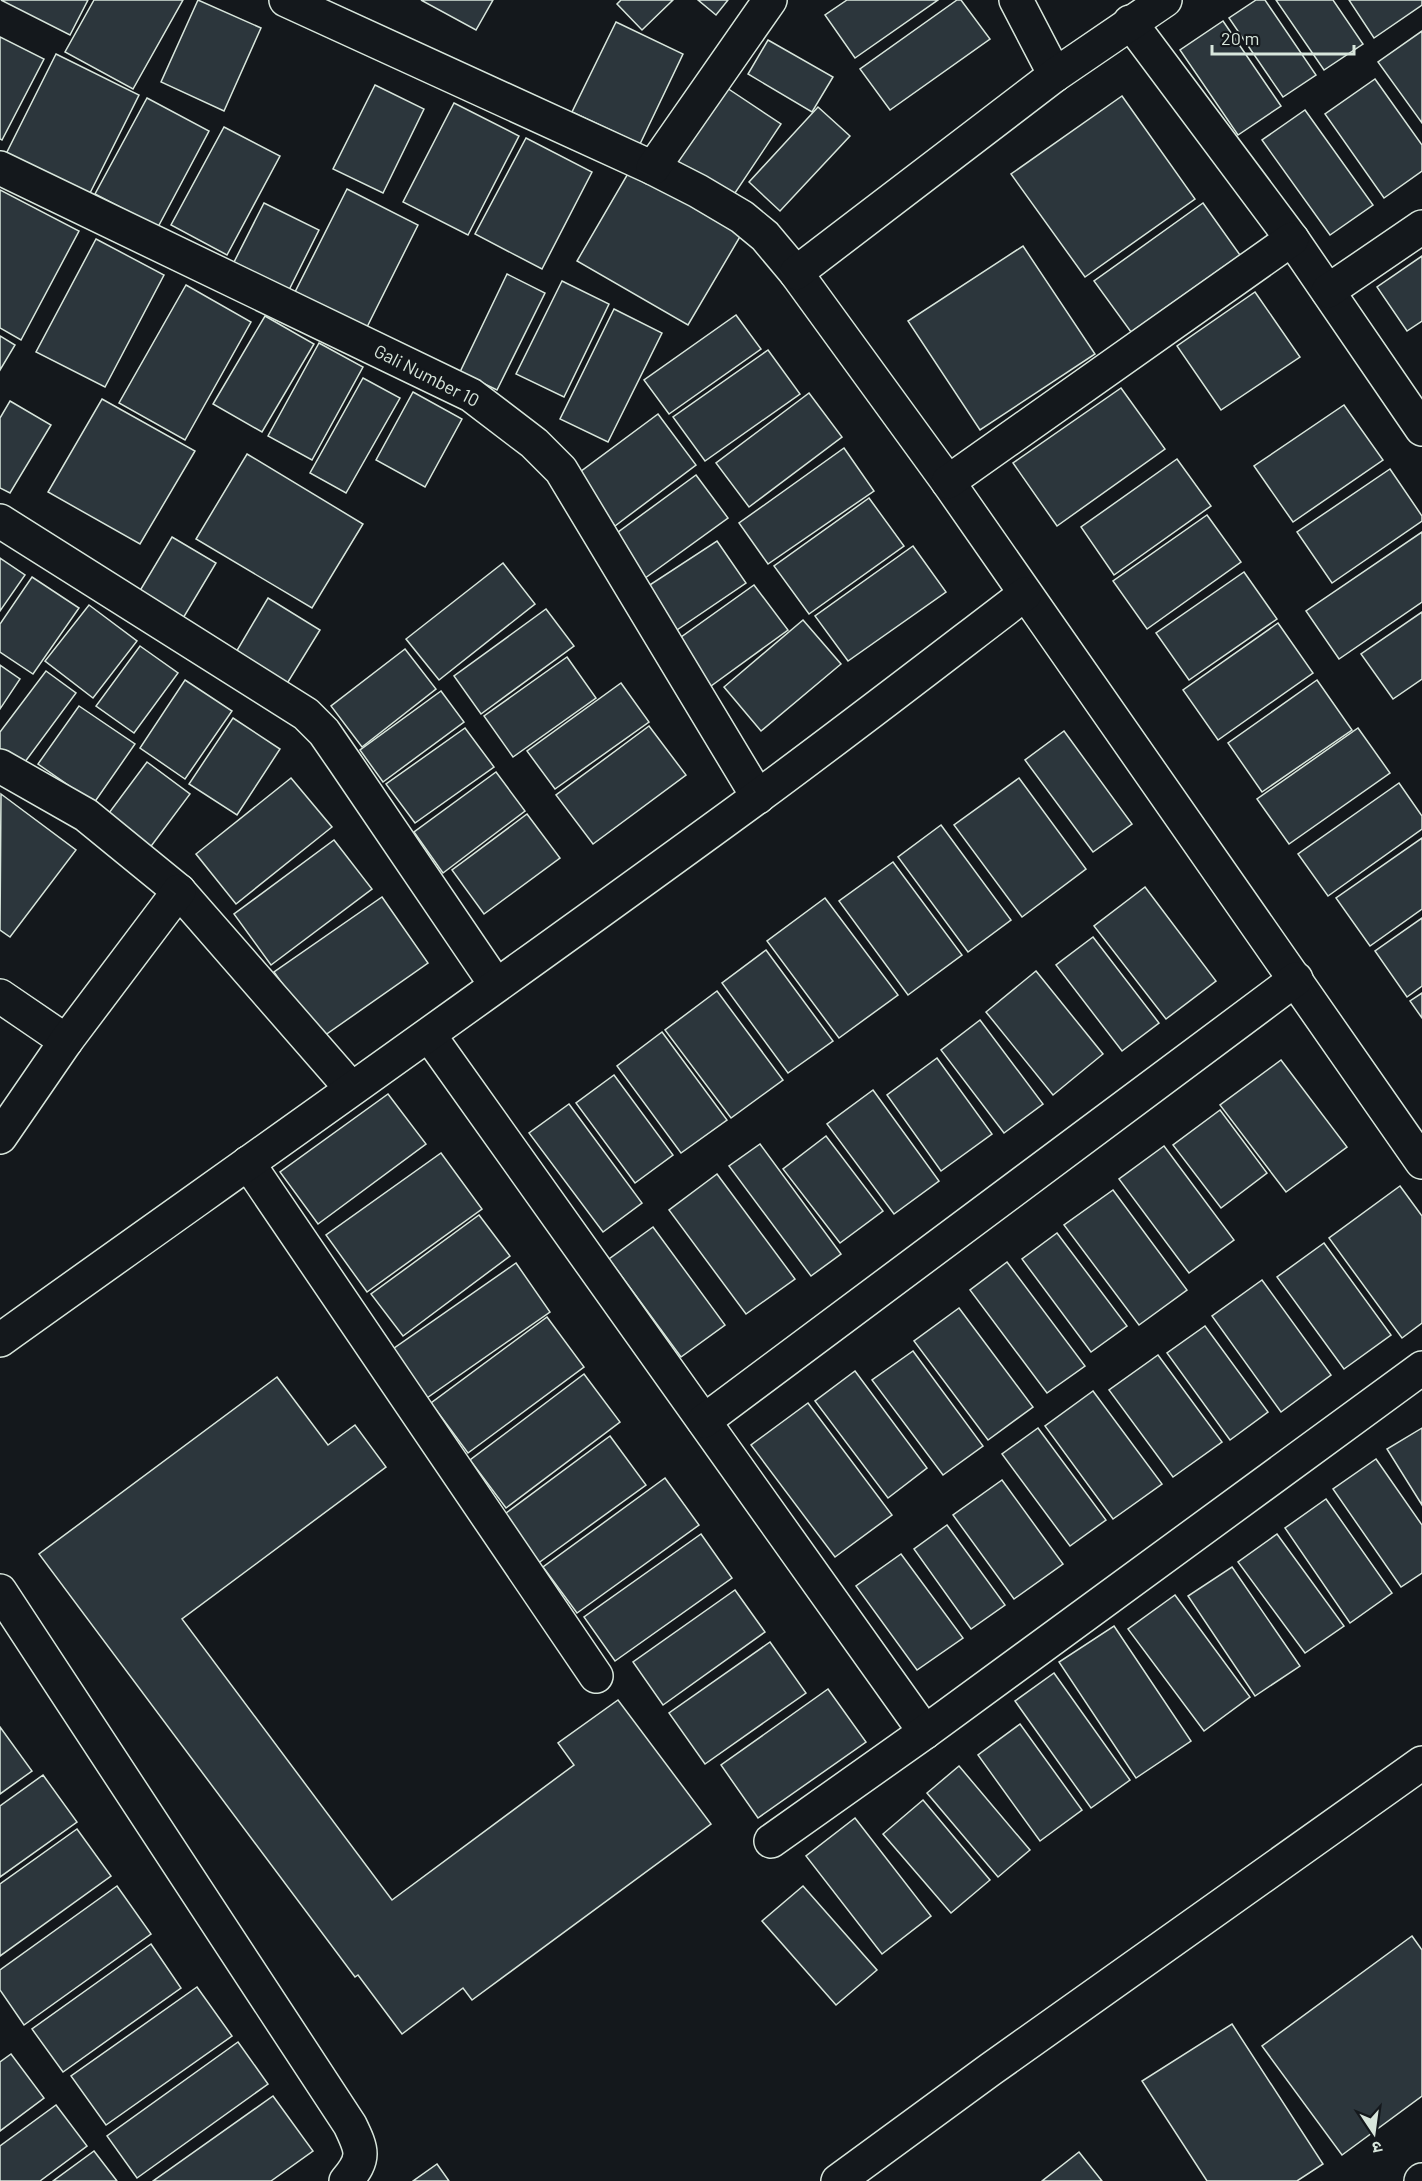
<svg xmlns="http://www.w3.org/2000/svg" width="1422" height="2181" font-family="Barlow,'Noto Sans Devanagari',sans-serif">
	<rect width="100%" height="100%" fill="#14181c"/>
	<g fill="#2c363c" stroke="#d8e6dc" stroke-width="1.5">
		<polygon points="1,0 88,0 70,35"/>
		<polygon points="94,0 183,0 133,89 65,52"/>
		<polygon points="198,0 261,28 224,111 161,82"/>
		<polygon points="421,0 493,0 476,30"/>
		<polygon points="621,0 673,0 642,30 617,4"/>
		<polygon points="698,0 728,0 716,15"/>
		<polygon points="847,0 938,0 855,58 825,15"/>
		<polygon points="957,0 961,0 990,39 890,110 860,69"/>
		<polygon points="1256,0 1265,0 1316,75 1283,97 1229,18"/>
		<polygon points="1276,0 1333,0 1363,44 1324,70"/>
		<polygon points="1349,0 1422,0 1422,5 1374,38"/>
		<polygon points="1223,21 1281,106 1238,135 1180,50"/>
		<polygon points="616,22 683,54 640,144 572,112"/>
		<polygon points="1422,31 1422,123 1378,62"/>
		<polygon points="0,37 44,59 2,140 0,139"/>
		<polygon points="768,40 833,77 812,112 748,74"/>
		<polygon points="56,54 139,95 87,199 4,158"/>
		<polygon points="1375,79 1422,145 1422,171 1384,198 1325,114"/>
		<polygon points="721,84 781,124 731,199 671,161"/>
		<polygon points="375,85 424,109 383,193 333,169"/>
		<polygon points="1122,96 1195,199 1085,277 1011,174"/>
		<polygon points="147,98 209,131 158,227 95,194"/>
		<polygon points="454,103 519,136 468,235 403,202"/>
		<polygon points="818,107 850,136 780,211 749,182"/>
		<polygon points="1305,110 1373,205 1330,235 1262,140"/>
		<polygon points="224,127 280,156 227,255 171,225"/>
		<polygon points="526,138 592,172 542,269 475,234"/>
		<polygon points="630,170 741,235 688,325 577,261"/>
		<polygon points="347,189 418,225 366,329 294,294"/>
		<polygon points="0,190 79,231 21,340 0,328"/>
		<polygon points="264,203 319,230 286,296 230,270"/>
		<polygon points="1203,203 1240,255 1131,332 1094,281"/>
		<polygon points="96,239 164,275 105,387 36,352"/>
		<polygon points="1023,246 1095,354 980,430 908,321"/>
		<polygon points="1422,256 1422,321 1407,331 1377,287"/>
		<polygon points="507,274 545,293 497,390 460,372"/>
		<polygon points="562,281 609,304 564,397 516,374"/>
		<polygon points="186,285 251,322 185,440 119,403"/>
		<polygon points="1255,292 1300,357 1221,410 1177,346"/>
		<polygon points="614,309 662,333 608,442 560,419"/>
		<polygon points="736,315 761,349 669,414 644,380"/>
		<polygon points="265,316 314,344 262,432 213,404"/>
		<polygon points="0,336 15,345 0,370"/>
		<polygon points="319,343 363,367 312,460 268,436"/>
		<polygon points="768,350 800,394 705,461 673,417"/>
		<polygon points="363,378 400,398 346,493 310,473"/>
		<polygon points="1121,388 1165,449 1057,526 1013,463"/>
		<polygon points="413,392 462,419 425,487 376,460"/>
		<polygon points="809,393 842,437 749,507 716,463"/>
		<polygon points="102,399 195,451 140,544 48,492"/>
		<polygon points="10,401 51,425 10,493 0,488 0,418"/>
		<polygon points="1344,405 1383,460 1293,522 1254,466"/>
		<polygon points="658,414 696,465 615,526 576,475"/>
		<polygon points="844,448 874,491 768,564 739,523"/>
		<polygon points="247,454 363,524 312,608 196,539"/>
		<polygon points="1177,459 1211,506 1114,575 1081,527"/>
		<polygon points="1390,469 1422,516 1422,521 1332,583 1297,532"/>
		<polygon points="696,475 728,518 641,581 610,538"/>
		<polygon points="869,498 904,546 809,614 774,566"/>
		<polygon points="1207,515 1241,562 1147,629 1113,581"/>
		<polygon points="1422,532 1422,602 1339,659 1306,611"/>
		<polygon points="172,537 216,563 176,630 132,604"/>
		<polygon points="717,541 746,583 668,636 639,592"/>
		<polygon points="913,546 946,592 848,661 815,616"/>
		<polygon points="0,558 25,575 0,611"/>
		<polygon points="503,563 535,604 439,680 406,639"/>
		<polygon points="1244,572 1277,619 1189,680 1156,633"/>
		<polygon points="32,577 79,608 33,674 0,652 0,624"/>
		<polygon points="754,585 788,630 711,686 677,640"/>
		<polygon points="268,598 320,630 280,695 229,664"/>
		<polygon points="89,605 137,641 93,698 45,661"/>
		<polygon points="546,609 574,646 481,714 454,676"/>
		<polygon points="1422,612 1422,679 1393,699 1361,654"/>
		<polygon points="803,620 841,664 761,731 724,687"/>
		<polygon points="1278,623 1313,673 1218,740 1183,690"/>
		<polygon points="140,646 178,673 134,733 96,706"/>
		<polygon points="405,649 436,689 362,747 331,706"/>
		<polygon points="567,657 596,698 513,757 484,716"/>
		<polygon points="0,665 20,679 0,709"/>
		<polygon points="46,671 76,693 19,770 0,757 0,732"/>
		<polygon points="185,680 232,711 185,779 140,748"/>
		<polygon points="1317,680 1352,730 1262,792 1228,743"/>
		<polygon points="621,683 649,722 555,789 527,751"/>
		<polygon points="441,691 464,722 383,782 360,750"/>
		<polygon points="79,706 135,744 94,803 38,764"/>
		<polygon points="233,718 280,749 237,815 189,784"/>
		<polygon points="649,726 686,775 593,844 556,795"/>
		<polygon points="465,728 494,767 415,823 386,784"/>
		<polygon points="1358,728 1390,773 1289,844 1257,799"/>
		<polygon points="1064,731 1132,824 1093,852 1025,760"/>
		<polygon points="147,762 190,794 146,853 103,821"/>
		<polygon points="496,772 525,811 443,873 414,832"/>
		<polygon points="291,778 332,827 236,904 196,854"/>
		<polygon points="1019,778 1086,869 1022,917 954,825"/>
		<polygon points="1399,783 1422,816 1422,829 1328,896 1298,854"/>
		<polygon points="1,794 76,850 10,937 0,930"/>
		<polygon points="527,814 560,858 484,914 452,870"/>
		<polygon points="941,825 1011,920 968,952 898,857"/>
		<polygon points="1422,838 1422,909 1370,946 1336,898"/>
		<polygon points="334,840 372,889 271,965 234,914"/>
		<polygon points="893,862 962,955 908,995 839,901"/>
		<polygon points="1145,887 1216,981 1166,1019 1094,926"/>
		<polygon points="382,897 428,963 321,1038 274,972"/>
		<polygon points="825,898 898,995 839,1038 767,941"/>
		<polygon points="1422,918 1422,986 1407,997 1375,951"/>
		<polygon points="1093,937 1159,1023 1122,1051 1056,965"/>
		<polygon points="766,950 833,1041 788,1073 722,983"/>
		<polygon points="1036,971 1103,1054 1053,1095 986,1012"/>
		<polygon points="717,991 783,1080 731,1118 665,1030"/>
		<polygon points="1422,993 1422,1018 1410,1001"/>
		<polygon points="980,1020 1043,1104 1004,1133 941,1050"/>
		<polygon points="662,1032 727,1120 681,1153 617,1066"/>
		<polygon points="937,1058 992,1134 941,1171 887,1095"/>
		<polygon points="1281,1060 1347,1147 1286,1192 1220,1105"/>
		<polygon points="614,1075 673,1155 635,1183 576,1103"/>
		<polygon points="873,1090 939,1181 894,1214 827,1124"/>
		<polygon points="388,1094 426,1144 318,1224 280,1172"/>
		<polygon points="569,1104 642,1203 603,1232 529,1133"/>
		<polygon points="1220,1110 1267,1173 1221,1208 1173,1145"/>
		<polygon points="826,1136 883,1211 840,1243 783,1169"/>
		<polygon points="760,1144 841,1254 811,1276 729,1166"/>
		<polygon points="1164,1146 1234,1240 1189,1273 1119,1179"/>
		<polygon points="441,1153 482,1209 367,1292 326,1235"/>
		<polygon points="717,1174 795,1279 746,1314 669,1210"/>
		<polygon points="1400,1186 1422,1216 1422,1323 1402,1338 1329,1238"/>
		<polygon points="1113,1190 1187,1290 1139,1325 1064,1225"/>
		<polygon points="479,1215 510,1256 403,1336 371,1294"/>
		<polygon points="653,1227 725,1325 681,1357 609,1259"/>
		<polygon points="1057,1233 1127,1326 1091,1352 1022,1259"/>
		<polygon points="1324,1243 1391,1335 1344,1369 1277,1277"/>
		<polygon points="1007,1262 1085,1366 1047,1393 970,1290"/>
		<polygon points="516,1263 550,1312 424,1400 390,1351"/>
		<polygon points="1262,1280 1331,1375 1281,1412 1212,1316"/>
		<polygon points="959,1308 1033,1407 988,1440 914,1341"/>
		<polygon points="547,1317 584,1367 468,1453 431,1403"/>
		<polygon points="1205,1326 1268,1412 1230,1440 1167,1353"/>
		<polygon points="913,1351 983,1446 943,1475 872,1380"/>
		<polygon points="1158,1355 1222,1442 1173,1477 1109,1390"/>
		<polygon points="855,1371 927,1468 888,1498 815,1401"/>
		<polygon points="584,1374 620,1422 506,1508 470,1460"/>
		<polygon points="277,1377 328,1445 355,1425 386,1467 182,1619 392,1900 574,1765 558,1743 618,1700 711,1824 472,2000 463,1988 402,2034 358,1975 355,1977 39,1554"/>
		<polygon points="1093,1391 1162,1484 1113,1519 1045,1426"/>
		<polygon points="808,1403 892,1515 835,1557 751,1445"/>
		<polygon points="1038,1428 1106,1520 1070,1546 1002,1454"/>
		<polygon points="1422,1428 1422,1505 1387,1449"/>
		<polygon points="610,1436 646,1485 537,1564 502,1516"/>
		<polygon points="1376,1459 1422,1525 1422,1573 1401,1587 1333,1489"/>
		<polygon points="665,1478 699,1525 577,1613 543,1567"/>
		<polygon points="1002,1480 1063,1564 1014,1599 953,1515"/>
		<polygon points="1326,1499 1392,1593 1350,1623 1285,1528"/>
		<polygon points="947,1525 1005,1605 971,1629 914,1549"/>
		<polygon points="701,1534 732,1578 615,1661 584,1617"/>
		<polygon points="1277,1534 1344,1626 1305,1653 1238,1562"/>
		<polygon points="901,1554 963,1638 917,1670 856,1586"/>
		<polygon points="1232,1567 1300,1666 1255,1696 1188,1596"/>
		<polygon points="735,1590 765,1632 663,1705 633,1662"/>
		<polygon points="1175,1595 1250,1697 1204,1731 1128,1629"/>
		<polygon points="1114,1626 1191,1741 1136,1778 1059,1662"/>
		<polygon points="770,1642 806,1693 705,1764 669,1713"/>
		<polygon points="1054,1673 1130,1780 1091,1808 1015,1701"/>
		<polygon points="828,1689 866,1742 758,1818 721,1765"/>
		<polygon points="1020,1724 1082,1810 1040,1841 978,1755"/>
		<polygon points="0,1727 32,1771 0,1794"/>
		<polygon points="959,1766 1030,1850 998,1877 927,1793"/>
		<polygon points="43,1775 77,1822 0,1877 0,1806"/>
		<polygon points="923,1800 990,1880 951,1913 883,1834"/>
		<polygon points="855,1818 931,1916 882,1954 806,1856"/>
		<polygon points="77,1829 111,1876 0,1956 0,1884"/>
		<polygon points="117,1886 151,1934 24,2025 0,1990 0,1970"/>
		<polygon points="803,1886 877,1970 836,2005 762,1921"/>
		<polygon points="1412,1936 1422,1950 1422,2096 1342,2155 1262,2046"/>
		<polygon points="151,1944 181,1988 63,2072 32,2029"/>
		<polygon points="197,1987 232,2036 106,2125 71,2076"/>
		<polygon points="1232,2024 1323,2164 1297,2181 1207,2181 1142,2081"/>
		<polygon points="238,2042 268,2084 137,2178 107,2136"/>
		<polygon points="11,2054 44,2098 0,2131 0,2062"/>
		<polygon points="273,2096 313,2151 271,2181 153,2181"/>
		<polygon points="56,2105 87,2146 40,2181 0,2181 0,2146"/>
		<polygon points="94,2151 117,2181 53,2181"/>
		<polygon points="1079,2152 1102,2181 1042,2181"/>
		<polygon points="437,2164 449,2181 413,2181"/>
	</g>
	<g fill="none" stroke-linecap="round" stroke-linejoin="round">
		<g stroke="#d8e6dc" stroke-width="36">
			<g id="minor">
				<polyline points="286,0 653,168 698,191 742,217 765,236 796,273 948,482 1422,1162"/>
				<polyline points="1016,0 1055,75"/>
				<polyline points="1130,22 1292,239 1422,429"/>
				<polyline points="0,168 471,395 534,443 561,470 758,797"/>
				<polyline points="653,168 770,0"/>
				<polyline points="796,273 1055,75 1165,0"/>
				<polyline points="1328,291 1422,227"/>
				<polyline points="948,482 1292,239"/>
				<polyline points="0,521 306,714 324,732 344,761 496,985"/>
				<polyline points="0,766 86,815 179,891 351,1088"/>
				<polyline points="0,996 66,1041"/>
				<polyline points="429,1035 925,1732"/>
				<polyline points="0,1137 66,1041 179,891"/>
				<polyline points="248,1163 596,1676"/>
				<path d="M0,1340c252,-180 506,-359 756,-542 91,-67 180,-136 269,-204"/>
				<polyline points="704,1421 1296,979"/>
				<path d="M0,1591l350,534c12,25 16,33 -4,56"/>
				<polyline points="771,1841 925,1732 1422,1368"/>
				<polyline points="838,2181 991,2069 1422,1763"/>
				<polyline points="1421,2181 1422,2180"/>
			</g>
		</g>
		<use href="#minor" stroke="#14181c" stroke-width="33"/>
	</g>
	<g text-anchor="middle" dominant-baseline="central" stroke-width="4.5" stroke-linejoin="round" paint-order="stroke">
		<g font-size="18" fill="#d8e6dc" stroke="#14181c">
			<text transform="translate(427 375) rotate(27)">Gali Number 10</text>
		</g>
	</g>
	<g transform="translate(1374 2133) rotate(167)" stroke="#14181c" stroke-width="4.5" paint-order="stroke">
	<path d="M0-4.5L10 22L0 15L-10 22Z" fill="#d8e6dc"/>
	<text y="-9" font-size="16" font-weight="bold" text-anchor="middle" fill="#d8e6dc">उ</text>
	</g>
	<path d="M1212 45v9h142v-9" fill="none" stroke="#d8e6dc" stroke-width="3"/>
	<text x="1221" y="45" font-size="18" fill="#d8e6dc" stroke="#14181c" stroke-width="4.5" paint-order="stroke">20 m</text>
</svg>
